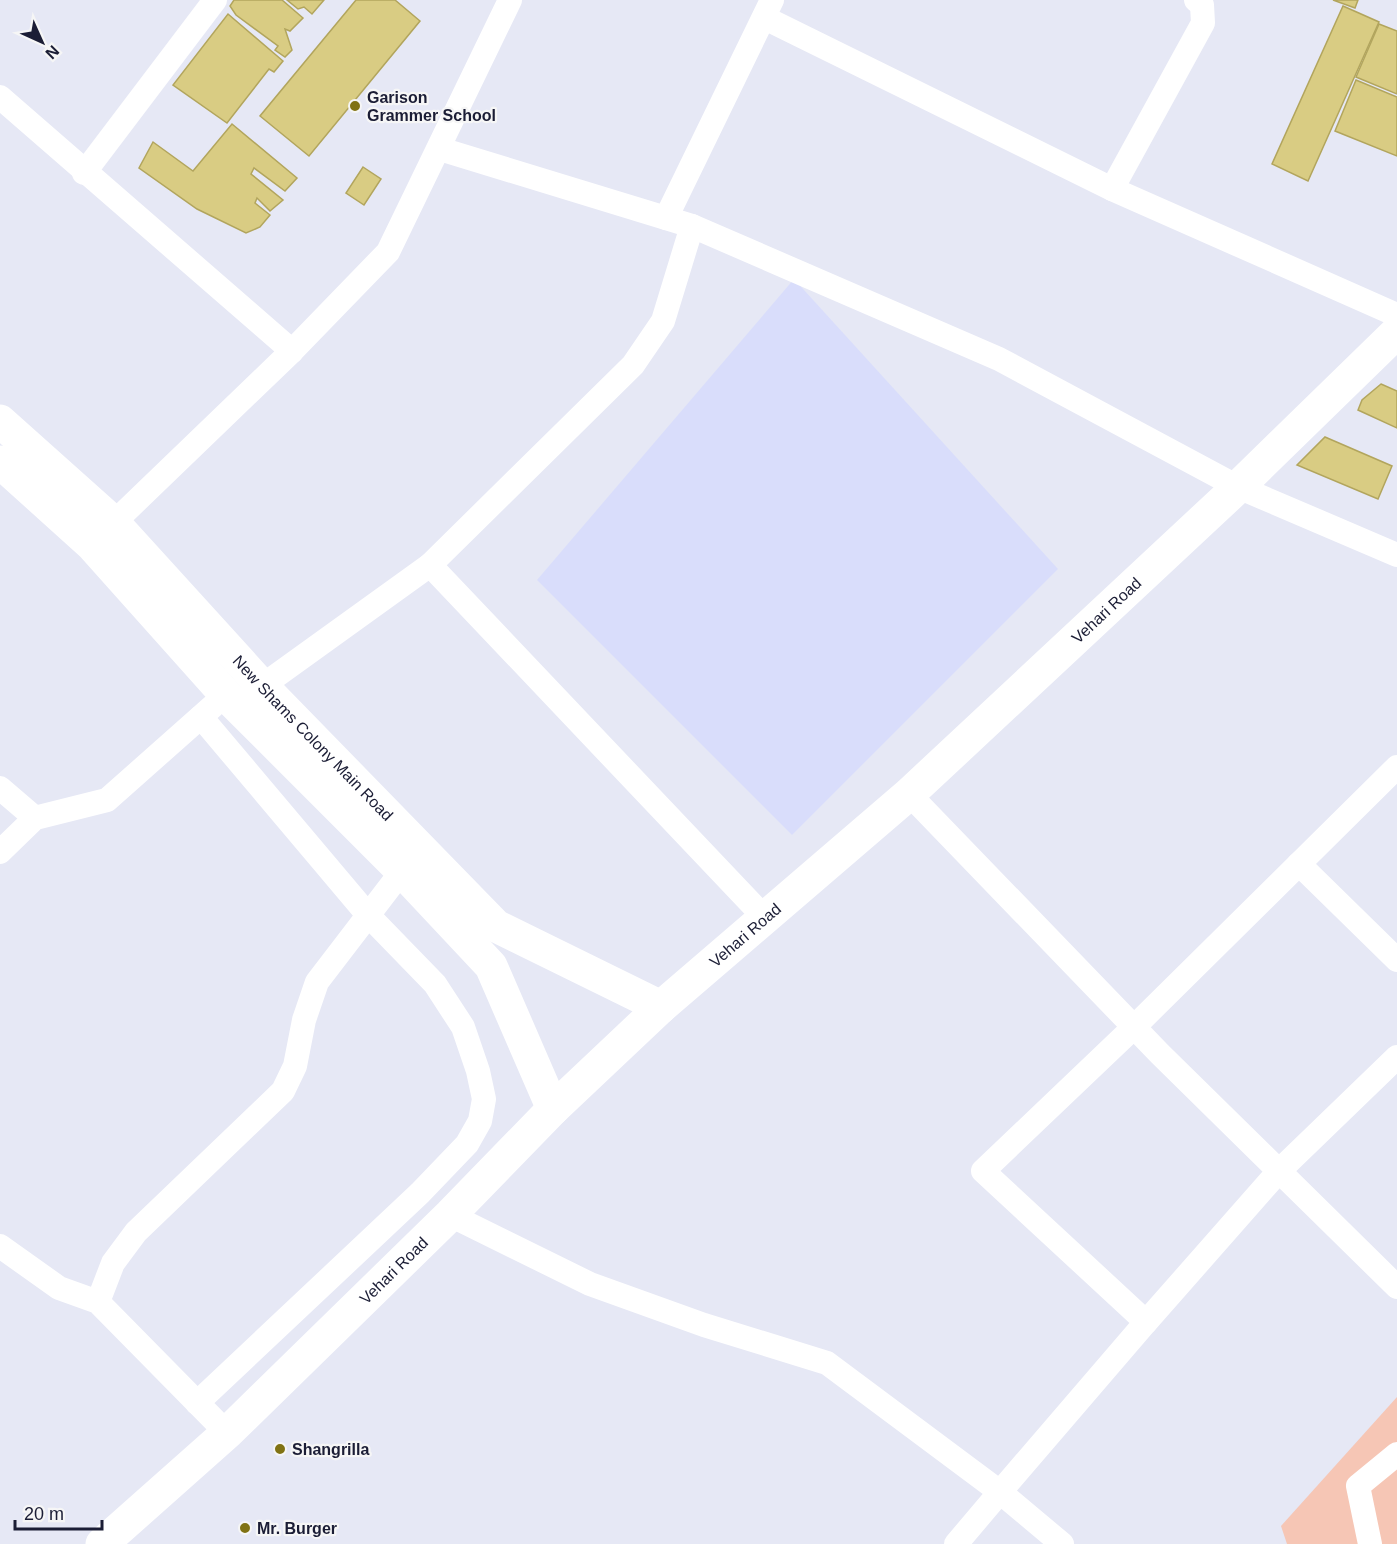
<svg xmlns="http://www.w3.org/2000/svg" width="1397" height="1544" font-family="Arial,sans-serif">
	<rect width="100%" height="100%" fill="#e6e8f5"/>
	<polygon fill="#d9ddfb" points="794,279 1058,569 792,835 537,580"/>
	<polygon fill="#f6c6b5" points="1397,1397 1397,1544 1287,1544 1281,1526"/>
	<g fill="#d9cc83" stroke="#b2a55d" stroke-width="1.5">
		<polygon points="234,0 282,0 303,18 290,31 285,29 292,50 285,57 275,50 278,46 236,15 230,6"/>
		<polygon points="287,0 324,0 312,14 304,7 298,9"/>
		<polygon points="356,0 395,0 420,21 309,156 260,116"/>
		<polygon points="1333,0 1358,0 1355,8"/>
		<polygon points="1343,6 1379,22 1308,181 1272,164"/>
		<polygon points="228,14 283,61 274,72 269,69 227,123 173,85"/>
		<polygon points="1379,24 1397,31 1397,94 1356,77"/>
		<polygon points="1356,80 1397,97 1397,156 1335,131"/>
		<polygon points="232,124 297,178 285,191 254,168 251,174 283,200 270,211 257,198 255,203 270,215 260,227 246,233 197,209 139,168 153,142 193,171"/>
		<polygon points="363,167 381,179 364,205 346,193"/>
		<polygon points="1381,384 1397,391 1397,428 1358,410 1362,400"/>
		<polygon points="1325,437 1392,466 1378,499 1297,465"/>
	</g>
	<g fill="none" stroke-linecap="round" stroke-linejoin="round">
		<g stroke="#fff" stroke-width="24">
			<polyline points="765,18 1112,189 1397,315"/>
			<polyline points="0,97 292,351"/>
			<polyline points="440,149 692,226 999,359 1238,487 1397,555"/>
			<polyline points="84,173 215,0"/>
			<polyline points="1112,189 1203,23 1202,5 1196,0"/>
			<polyline points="666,218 772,0"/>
			<polyline points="102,534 292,351 388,252 510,0"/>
			<polyline points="430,565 765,918"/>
			<polyline points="262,686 430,565 633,365 663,321 692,226"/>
			<polyline points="0,788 35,818"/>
			<polyline points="909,794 1160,1054 1397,1287"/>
			<polyline points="0,852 35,818 107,800 213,706"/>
			<polyline points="1299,864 1397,960"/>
			<polyline points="450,1215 590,1284 704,1325 827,1363 1000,1492 1146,1322 983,1171 1134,1027 1397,767"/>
			<polyline points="0,1246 59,1288 98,1302 227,1433"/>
			<polyline points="98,1302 113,1263 136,1232 283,1091 295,1066 304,1020 317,982 412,858"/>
			<polyline points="1146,1322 1279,1171 1397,1057"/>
			<polyline points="197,1403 420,1193 467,1144 480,1121 484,1099 478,1071 463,1027 435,984 368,915 201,717"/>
			<polyline points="956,1544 1000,1492 1062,1544"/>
			<polyline points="1370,1544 1358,1486 1397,1454"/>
		</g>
		<g stroke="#fff" stroke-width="33">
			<path id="s1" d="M0,421l113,101 149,164 234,240 165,81"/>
			<polyline points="0,462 92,545 226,695 401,870 491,966 553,1109"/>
		</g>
		<path stroke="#fff" stroke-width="33" id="s2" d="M102,1544l125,-111 223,-218 103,-106 108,-102 248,-213 329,-307 159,-155"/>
	</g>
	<g fill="#807213" stroke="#f6f6f6" stroke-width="2">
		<circle cx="355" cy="106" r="6"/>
		<circle cx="280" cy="1449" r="6"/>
		<circle cx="245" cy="1528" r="6"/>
	</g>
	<g text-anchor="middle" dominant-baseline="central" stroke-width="4.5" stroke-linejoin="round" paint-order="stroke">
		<g font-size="16" font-weight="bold" fill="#1b1d35" stroke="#f6f6f6" text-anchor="start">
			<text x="367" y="97">Garison<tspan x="367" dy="18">Grammer School</tspan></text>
			<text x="292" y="1449">Shangrilla</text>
			<text x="257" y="1528">Mr. Burger</text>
		</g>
		<g font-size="16" fill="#1b1d35" stroke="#f6f6f6">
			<text stroke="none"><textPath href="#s2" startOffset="1372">Vehari Road</textPath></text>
			<text stroke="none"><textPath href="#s1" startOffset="446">New Shams Colony Main Road</textPath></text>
			<text stroke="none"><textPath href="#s2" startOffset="886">Vehari Road</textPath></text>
			<text stroke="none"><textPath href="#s2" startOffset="400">Vehari Road</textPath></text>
		</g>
	</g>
	<g transform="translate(42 42) rotate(135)" stroke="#f6f6f6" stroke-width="4.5" paint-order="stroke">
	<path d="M0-4.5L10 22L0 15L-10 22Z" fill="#1b1d35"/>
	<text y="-9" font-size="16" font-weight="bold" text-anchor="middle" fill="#1b1d35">N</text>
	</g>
	<path d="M15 1520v9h87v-9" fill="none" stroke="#1b1d35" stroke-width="3"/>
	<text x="24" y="1520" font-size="18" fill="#1b1d35" stroke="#f6f6f6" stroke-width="4.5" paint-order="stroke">20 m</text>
</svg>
